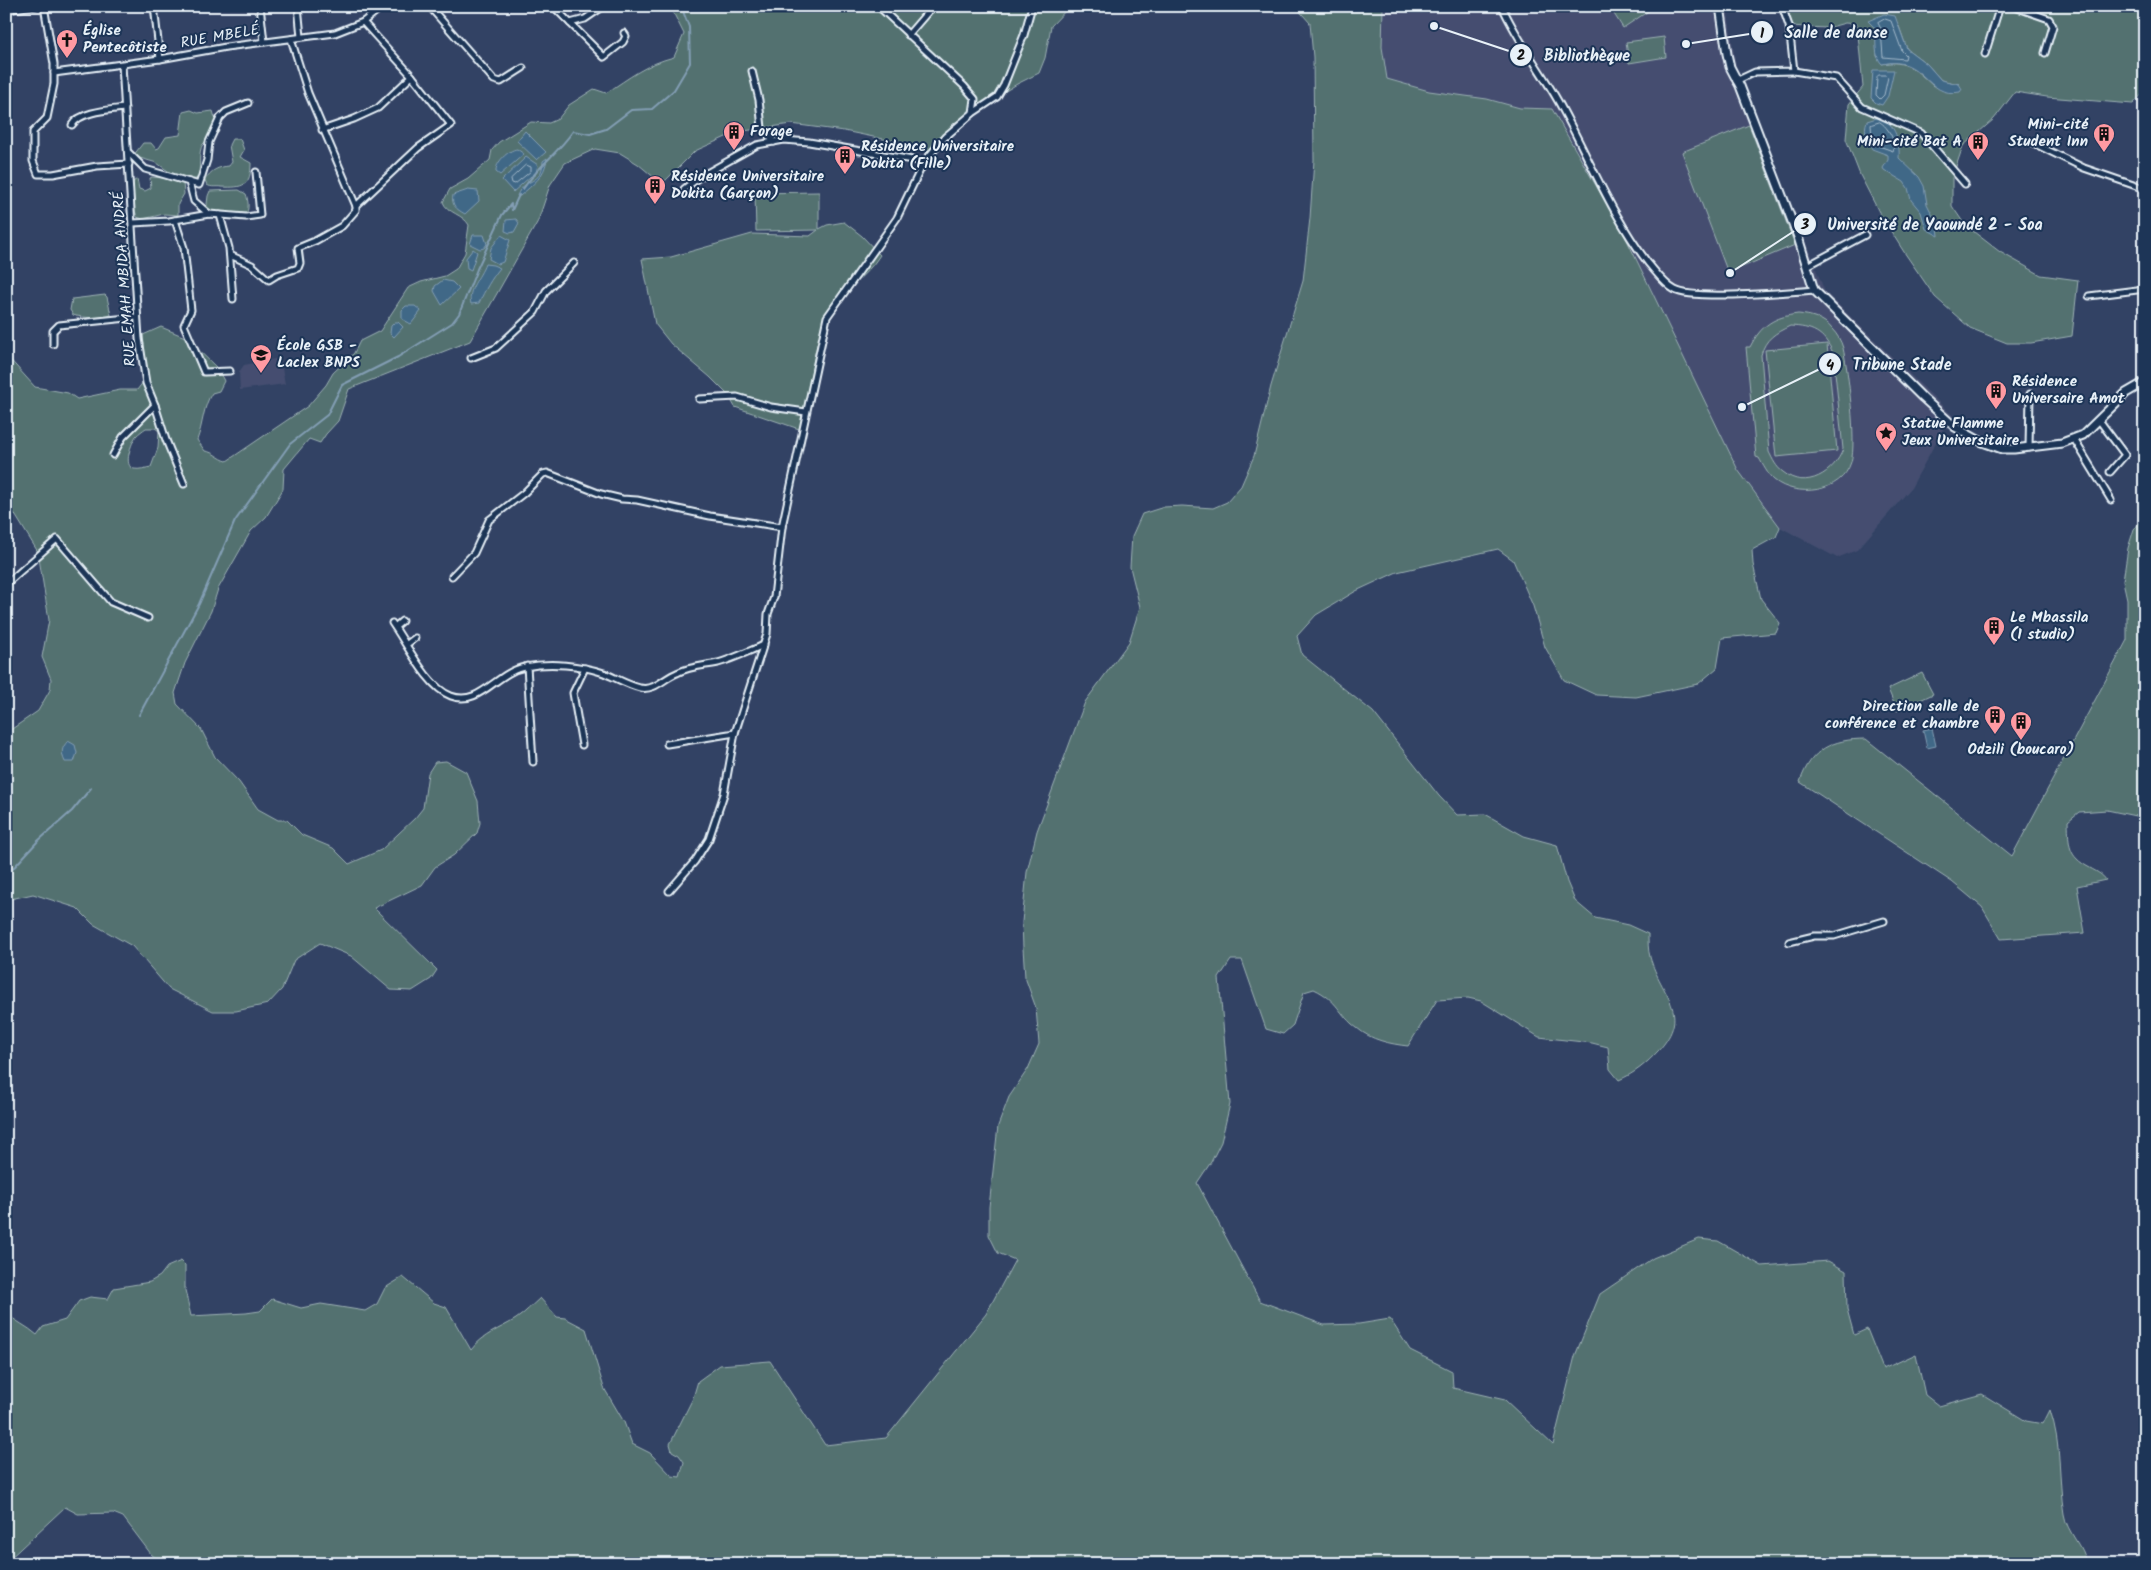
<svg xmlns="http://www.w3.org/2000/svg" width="2151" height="1570" font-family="Kalam,sans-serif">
	<rect width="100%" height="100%" fill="#324264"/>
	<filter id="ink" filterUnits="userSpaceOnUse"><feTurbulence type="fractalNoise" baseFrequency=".02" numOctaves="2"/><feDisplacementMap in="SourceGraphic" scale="10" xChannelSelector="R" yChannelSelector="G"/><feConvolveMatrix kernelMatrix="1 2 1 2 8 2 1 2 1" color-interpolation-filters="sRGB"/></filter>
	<g filter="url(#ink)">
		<g fill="#444e70">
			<polygon points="1383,6 1727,6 1736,66 1825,292 1952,415 1942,431 1911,488 1857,550 1837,558 1780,527 1738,470 1625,236 1552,109 1520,108 1487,99 1429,91 1387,79 1382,47"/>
			<polygon points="280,358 285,384 240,390 239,372 244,365"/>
		</g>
		<g fill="#527170" stroke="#9db1b4" fill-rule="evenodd">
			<path d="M667,6h50l28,4 4,-4h321l-19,20 -6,32 -6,15 -22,11 -63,39 -24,29 -12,-6 -74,-15 -53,-7 -54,8 -42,19 -33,33 -24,-20 -18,-11 -25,-4 -30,14 -15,22 -12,36 -68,120 -121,48 -11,32 -12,13 -6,9 -11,-4 -25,30 -1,20 -17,28 -15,14 -33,58 -7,22 -26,52 -10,30 2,11 24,25 14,28 24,25 19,27 20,11h9l15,15 31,13 16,16 32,-14 34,-32 8,-10 5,-35 7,-11 11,-1 20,11 12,29 2,22 -3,10 -23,22 -19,12 -13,18 -48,23 63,62 -6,9 -19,12 -21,-1 -40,-34 -31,-13 -26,17 -12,29 -14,15 -32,7h-23l-44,-22 -37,-43 -39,-22 -16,-16 -44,-14 -27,6v-167l32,-22 12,-21 1,-11 -9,-22 7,-37 -11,-68 -32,-52v-145l29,32 33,6 9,6 43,-9h17l10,-13 -4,-42 18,-8 24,10 33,32 6,12 -5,10 -7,2c-9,13 -9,32 -15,47l8,11c9,1 14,8 22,10l81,-55 18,-21 7,-12 21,-20 6,-12 20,-10 28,-43 13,-6 24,-6 11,-7 9,-16 4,-28c-6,-11 -22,-12 -26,-23l7,-13 18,-10 22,-19 2,-10 7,-8 32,-20 18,1 9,-4 11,-14 25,-16 12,4c23,-15 40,-29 68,-36l10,-23 -11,-22zM146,428h9l4,3 -1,17 -7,19c-5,1 -12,3 -17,2 -12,-3 -2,-27 2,-33 3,-3 7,-6 10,-8z"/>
			<path d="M1295,6h88l-1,41 5,32 42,12 58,8 33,9 32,1 73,127 113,234 42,57 -4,10 -24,13 1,14 8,35 19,24 -4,10 -54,5 -5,30 -19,16 -62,13 -40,-2 -32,-15 -19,-33 -12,-41 -20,-46 -15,-11 -101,23 -41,19 -40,24 -19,21 5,19 71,57 66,84 18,19 28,-1 39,22 33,9 10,37 8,19 20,17 33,7 20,9c0,8 0,16 2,23 11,39 43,56 8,94 -12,13 -23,22 -39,29l-9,-11 -2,-22 -16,-4 -53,-6 -58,-36 -13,-3 -31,2 -29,46c-18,-2 -37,-6 -51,-18 -18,-13 -19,-28 -43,-39l-10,3 -11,33 -10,9 -17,-5 -24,-69h-11l-12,18 11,126 -9,38 -10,20 -14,21 63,118 64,24 35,-1 31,-5 20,31 42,21 1,17 52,12 48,45 22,-89 25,-62 53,-36 46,-19 19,2 44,25 66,-5 18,10 1,38 7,26 13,-6 16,40 33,-15 9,41 14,11 43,-12 44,27 17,3 7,-14c12,35 8,69 14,104 3,19 19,31 22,50h-1923l-12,-10 -28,-37 -10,-4 -35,1 -13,-7 -59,55v-249c10,9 21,13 31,22l6,-8 22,-7 14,-19 11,-4 18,2 6,-11 36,-6 10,-6 7,-9 14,-6 4,4v25l6,26 55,-3 14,-2 12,-12 29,9 20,-4 44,7 12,-7 8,-16 18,-11 31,26 12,4 25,43c12,-16 29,-21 45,-31 9,-6 16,-14 24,-21l17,19 8,1 21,11 18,59 20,34 8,22 18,9 22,23 8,1 4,-15 -5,-7 -7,-4 -2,-7 23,-46 5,-17 22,-16 50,-4 55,84 61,-7 100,-124 29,-54 -17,-7 -9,-18v-28l9,-81 11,-29 19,-28 11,-25 -3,-36 -11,-31 -2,-29 -1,-26 5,-50 10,-41 48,-129 44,-60 11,-35 -10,-40 2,-31 10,-22 22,-7 18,-1 31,2 14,-6 14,-16 13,-30 17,-70 32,-105 7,-63 4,-58 -1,-103 -3,-34z"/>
			<polygon points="1609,6 1656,6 1623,28"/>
			<path d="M1782,6h363v85l-12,13 -86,-7 -32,-5 -21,27 -31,27 -11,32v28l13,19 35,27 41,23 37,5 -6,56 -41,7h-24l-37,-15 -35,-31 -31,-45 -24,-38 -20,-39 -14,-36 3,-35 14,-17 -6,-63 -12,-1 -18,5 -38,-2zM1899,26l8,23 20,15 14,16 18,4 -26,2c-16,-15 -27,-27 -51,-22l-5,-8 -1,-27z"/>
			<polygon points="1664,37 1666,57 1629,63 1626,42"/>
			<path d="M191,110l7,3 15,-2 6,21c-4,5 -12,7 -16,12 -6,9 -1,25 -6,35h-18l-22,-16 -24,-7 10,-13h8l5,6 3,-1 7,-11 14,-2 3,-23z"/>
			<polygon points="1749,125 1795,245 1728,273 1682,152"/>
			<path d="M232,139h8l4,11 -4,7 11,6c0,23 -8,25 -29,24 -6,-1 -10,1 -15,-2l-2,-5c6,-10 13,-13 24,-14l3,-4 -3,-17z"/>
			<polygon points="152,177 173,179 183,183 184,194 178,204 178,215 164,214 143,219 137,217 134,207 133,182 137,179 139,189 145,191 151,188 150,178"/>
			<path d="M239,190l7,4c2,6 4,16 -1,21l-39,-3 2,-16 2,-5z"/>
			<path d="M819,192v37l8,-4 17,-3 18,14 18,19c-14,23 -41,37 -53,61 -14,28 -19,82 -25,114l-67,-23 -7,-12 -18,-18 -39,-33 -16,-20 -13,-65 29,-2 81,-23 58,2 8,-6 -62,1 -1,-38z"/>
			<path d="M105,295l2,2 4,18c-9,4 -29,3 -38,0l-3,-5 2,-11z"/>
			<path d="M1798,314c12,1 26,4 34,15 5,5 9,12 11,19 5,22 14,94 8,114 -9,31 -55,36 -77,18 -6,-5 -11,-15 -15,-22l-3,-1 -10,-110h4c11,-22 24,-30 48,-33zM1790,326c22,1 34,6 43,27l10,96c-8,23 -37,42 -60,23 -7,-5 -10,-12 -14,-20l-8,-97c4,-16 14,-22 29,-29z"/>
			<polygon points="1827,344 1837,451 1776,457 1765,350"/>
			<path d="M2145,517v301l-38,-8 -28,2 -11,9c1,24 -1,35 22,47 7,4 12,6 16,12l-29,6 8,47 -84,6 -19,-32 -30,-25 -152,-100c11,-33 32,-43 66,-43l146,117 115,-216v-41l-4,-18 5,-33 6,-19z"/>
			<polygon points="1922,673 1933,694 1897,711 1888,689"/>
		</g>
		<g fill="#3f6787" stroke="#839eb4">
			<path d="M1884,14l11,2 12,33 20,15 14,16 18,4 3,5 -2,3c-35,7 -35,-38 -78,-28 -8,-7 -6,-24 -6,-35l-8,-8z"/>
			<polygon points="1873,70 1894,70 1888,96 1882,105 1876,103 1871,98"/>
			<path d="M1880,117c16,7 20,26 19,41l20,19 5,9 3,18 11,22 1,10 -13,-7 -5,-17 -10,-12 -3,-12 -4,-6 -20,-12 -1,-2 5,-8v-5l-16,-6c-5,-9 -9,-18 -5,-28z"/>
			<polygon points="525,131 546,152 537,160 517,141"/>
			<path d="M517,149l7,5 -24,21 -4,-3c-1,-9 12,-22 21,-23z"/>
			<polygon points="526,157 538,165 535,176 531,176 513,192 502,180"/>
			<path d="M547,158c-2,19 -14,26 -27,38h-3c7,-20 25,-9 26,-35z"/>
			<path d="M468,190l10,1 1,10 -14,13c-9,-5 -14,-9 -12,-19z"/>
			<polygon points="516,219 519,223 514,232 510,233 505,231 506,220"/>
			<polygon points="473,235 484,235 487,244 484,248 480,249 470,244"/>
			<polygon points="501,235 510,240 503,262 498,264 489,259 491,248"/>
			<polygon points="473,249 477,252 471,270 467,268 466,258"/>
			<path d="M485,264l8,1 7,3c-9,11 -15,22 -21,35l-8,1c-4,-15 9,-26 14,-40z"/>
			<polygon points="443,280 452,282 459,289 442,305 434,291 435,286"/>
			<polygon points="406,306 415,306 421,311 411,324 402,319 402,310"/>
			<polygon points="395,322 398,322 403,327 394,337 390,333 391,326"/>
			<polygon points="1932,728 1936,746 1927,748 1923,730"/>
			<path d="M68,741l7,4 2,8 -3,9h-9c-4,-9 -4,-14 3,-21z"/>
		</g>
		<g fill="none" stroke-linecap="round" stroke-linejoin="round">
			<g stroke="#a4bacb" stroke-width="1">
				<polygon points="1885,19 1891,21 1902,51 1906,55 1905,59 1883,57 1881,29 1878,23"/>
				<polygon points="1879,75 1886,75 1888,77 1884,95 1880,99 1876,95 1877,77"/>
				<path d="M1880,122c8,5 17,20 13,29l-17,-6 -4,-8 -1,-12z"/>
				<polygon points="526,165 531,167 531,171 515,184 512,183 511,179"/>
			</g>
			<g stroke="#839eb4" stroke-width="2">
				<path d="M523,189c14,-22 36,-37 50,-58l17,3 16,-5 25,-19 21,-1 22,-19 16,-27 -1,-36 -8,-21"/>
				<polyline points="139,715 199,604 235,521 290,444 327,415 342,385 398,357 452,323 459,314 477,269 502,215 511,204 512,210 519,195"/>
				<polyline points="6,876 38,841 72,811 91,788"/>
			</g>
			<g stroke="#e8f1f8" stroke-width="9">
				<g id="minor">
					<polyline points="44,6 54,64 54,84 47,118 33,132 33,161 38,174 53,174 97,166 129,164"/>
					<polyline points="154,6 160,59"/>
					<polyline points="260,6 264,42"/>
					<polyline points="298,6 301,37"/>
					<polyline points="429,6 494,80 501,82 523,68"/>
					<polyline points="553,6 604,57 623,42 626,36 624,33"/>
					<polyline points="878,6 964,86 975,99 973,113"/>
					<path d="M1502,6c15,34 38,63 56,95 30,54 52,112 90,162 8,9 16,21 27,27 17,10 115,2 139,0"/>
					<polyline points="2012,6 2049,19 2053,26 2045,53"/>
					<polyline points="6,10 35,6"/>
					<polyline points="570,23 585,19 604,6"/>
					<polyline points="908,35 933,6"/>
					<polyline points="291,39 308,93 356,206"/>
					<polyline points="1985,54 2000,6"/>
					<polyline points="122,65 139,339 146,383 155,405 166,440 184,484"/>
					<polyline points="752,71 759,100 762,128 774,142"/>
					<polyline points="1794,71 1836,78 1862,107 1921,133 1965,184"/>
					<polyline points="54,73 160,59 226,47 335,33 363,22 383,6"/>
					<polyline points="1736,81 1755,72 1794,71 1789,26 1782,6"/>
					<path d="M72,125c8,-14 38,-15 53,-17"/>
					<polyline points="322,130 354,119 378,108 412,76"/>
					<polyline points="2029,141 2084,168 2145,189"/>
					<polyline points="129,153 145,169 189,182 194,201 209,214"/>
					<polyline points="189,182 199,185 207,160 209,142 220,118 226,112 248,103"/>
					<polyline points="684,189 698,178 757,145 784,140 809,142 924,162"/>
					<polyline points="220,215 229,248 233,299"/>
					<polyline points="175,220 184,248 191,310 184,325 204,372 230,371"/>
					<polyline points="133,223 169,221 209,214 246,217 260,215 256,172"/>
					<polyline points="230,255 252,265 269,280 277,275 298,268 300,263 298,248 315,241 342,226 356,210 356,206 418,148 451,125 412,76 363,22"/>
					<polyline points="1807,266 1865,235"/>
					<polyline points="2089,296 2145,289"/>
					<polyline points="53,344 53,331 59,325 137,317"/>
					<polyline points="471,358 496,348 535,312 546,291 574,263"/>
					<polyline points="2138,386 2145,393"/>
					<polyline points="699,399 737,397 771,407 806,412"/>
					<polyline points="2099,420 2125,455 2110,472"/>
					<polyline points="2074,439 2111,500"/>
					<polyline points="2029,448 2030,394"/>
					<polyline points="113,455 123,437 155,405"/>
					<polyline points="452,576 474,553 489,520 524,493 543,474 547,473 601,494 622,499 637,500 710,516 782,527"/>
					<polyline points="6,584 57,539 111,602 148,618"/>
					<path d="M392,623c15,21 35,64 59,73 29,11 45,-24 74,-29 26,-5 55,-2 79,6 12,5 24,12 36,15 15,3 24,-10 37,-15 13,-7 27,-7 41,-10 15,-4 31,-12 46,-18"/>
					<polyline points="395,627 402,621"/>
					<polyline points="407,644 415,638"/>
					<polyline points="527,666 533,762"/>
					<polyline points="667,744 735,733"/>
					<polyline points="582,745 573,693 585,668"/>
					<polyline points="669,891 695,861 709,839 724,794 735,733 767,634 768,614 774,597 782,527 827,317 897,218 924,162 945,137 973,113 997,97 1004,85 1024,35 1032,6"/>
					<polyline points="1789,942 1814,936 1834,936 1884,921"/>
				</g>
			</g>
			<g stroke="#e8f1f8" stroke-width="11">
				<polyline id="tertiary" points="1720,6 1727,54 1730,67 1740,86 1798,237 1814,290 1923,398 1955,427 1980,441 2002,449 2014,449 2062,443 2083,435 2126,393 2145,382"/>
			</g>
			<use href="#minor" stroke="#1d3557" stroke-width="5"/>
			<use href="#tertiary" stroke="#1d3557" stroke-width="7"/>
		</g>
	</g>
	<defs>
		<g id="church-pin" transform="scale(1.125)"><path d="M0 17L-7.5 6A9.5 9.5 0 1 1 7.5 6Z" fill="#ff9aa2" stroke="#1d3557"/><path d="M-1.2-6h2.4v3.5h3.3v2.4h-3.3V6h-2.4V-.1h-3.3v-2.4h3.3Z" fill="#111"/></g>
		<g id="building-pin" transform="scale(1.125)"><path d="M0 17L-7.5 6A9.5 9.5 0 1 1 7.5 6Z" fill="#ff9aa2" stroke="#1d3557"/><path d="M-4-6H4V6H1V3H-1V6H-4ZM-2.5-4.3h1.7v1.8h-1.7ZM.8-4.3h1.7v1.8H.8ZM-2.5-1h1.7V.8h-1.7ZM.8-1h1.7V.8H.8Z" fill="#111"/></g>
		<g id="school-pin" transform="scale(1.125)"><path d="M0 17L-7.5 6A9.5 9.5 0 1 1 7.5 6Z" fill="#ff9aa2" stroke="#1d3557"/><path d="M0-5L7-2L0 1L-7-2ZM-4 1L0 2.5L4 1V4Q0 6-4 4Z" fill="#111"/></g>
		<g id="sight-pin" transform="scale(1.125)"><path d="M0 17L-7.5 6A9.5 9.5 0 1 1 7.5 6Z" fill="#ff9aa2" stroke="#1d3557"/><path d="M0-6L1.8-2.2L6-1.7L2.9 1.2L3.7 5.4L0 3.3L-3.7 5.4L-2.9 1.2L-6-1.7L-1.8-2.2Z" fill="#111"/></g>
	</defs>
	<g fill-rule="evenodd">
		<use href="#church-pin" x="67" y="40"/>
		<use href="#building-pin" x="734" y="132"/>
		<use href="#building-pin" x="2104" y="134"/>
		<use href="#building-pin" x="1978" y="142"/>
		<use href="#building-pin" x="845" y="156"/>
		<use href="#building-pin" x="655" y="186"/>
		<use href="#school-pin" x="261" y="355"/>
		<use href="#building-pin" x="1996" y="391"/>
		<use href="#sight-pin" x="1886" y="433"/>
		<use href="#building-pin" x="1994" y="627"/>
		<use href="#building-pin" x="1995" y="716"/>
		<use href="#building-pin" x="2021" y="722"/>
	</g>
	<g text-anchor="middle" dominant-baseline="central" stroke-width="4" stroke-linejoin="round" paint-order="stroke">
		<g font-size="15" font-weight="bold" fill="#e8f1f8" stroke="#1d3557" text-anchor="start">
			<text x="83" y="31">Église<tspan x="83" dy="17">Pentecôtiste</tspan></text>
			<text x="2088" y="125" text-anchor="end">Mini-cité<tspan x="2088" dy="17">Student Inn</tspan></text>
			<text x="750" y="132">Forage</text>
			<text x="1962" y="142" text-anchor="end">Mini-cité Bat A</text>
			<text x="861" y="147">Résidence Universitaire<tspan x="861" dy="17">Dokita (Fille)</tspan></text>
			<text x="671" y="177">Résidence Universitaire<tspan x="671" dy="17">Dokita (Garçon)</tspan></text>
			<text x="277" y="346">École GSB -<tspan x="277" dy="17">Laclex BNPS</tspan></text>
			<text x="2012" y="382">Résidence<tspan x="2012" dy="17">Universaire Amot</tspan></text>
			<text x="1902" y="424">Statue Flamme<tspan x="1902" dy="17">Jeux Universitaire</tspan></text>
			<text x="2010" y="618">Le Mbassila<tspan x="2010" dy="17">(1 studio)</tspan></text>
			<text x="1979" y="707" text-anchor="end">Direction salle de<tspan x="1979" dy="17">conférence et chambre</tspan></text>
			<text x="2021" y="750" text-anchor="middle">Odzili (boucaro)</text>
		</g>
		<g font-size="15" fill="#e8f1f8" stroke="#1d3557">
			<text transform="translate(220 37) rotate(-10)">RUE MBELÉ</text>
			<text transform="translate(125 279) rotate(-94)">RUE EMAH MBIDA ANDRÉ</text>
		</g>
	</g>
	<path fill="none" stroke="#e8f1f8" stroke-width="2" d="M1686 44L1762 32M1434 26L1521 55M1730 273L1805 224M1742 407L1830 364"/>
	<g fill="#e8f1f8" stroke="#1d3557" stroke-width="2">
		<circle cx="1686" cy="44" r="5"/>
		<circle cx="1434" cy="26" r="5"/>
		<circle cx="1730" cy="273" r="5"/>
		<circle cx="1742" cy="407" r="5"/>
		<circle cx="1762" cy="32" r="12"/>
		<circle cx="1521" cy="55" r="12"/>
		<circle cx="1805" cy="224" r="12"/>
		<circle cx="1830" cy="364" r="12"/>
	</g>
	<g font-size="15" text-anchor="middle" font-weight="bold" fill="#111">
		<text x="1762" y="38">1</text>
		<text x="1521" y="60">2</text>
		<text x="1805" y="229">3</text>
		<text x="1830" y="370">4</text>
	</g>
	<g font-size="16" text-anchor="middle" font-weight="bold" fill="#e8f1f8" stroke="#1d3557" stroke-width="4" stroke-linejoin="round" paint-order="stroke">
		<text x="1836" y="38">Salle de danse</text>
		<text x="1587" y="61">Bibliothèque</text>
		<text x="1935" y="230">Université de Yaoundé 2 - Soa</text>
		<text x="1902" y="370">Tribune Stade</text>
	</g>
	<rect width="2151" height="1570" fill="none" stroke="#1d3557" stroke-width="25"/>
	<rect x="12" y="12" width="2126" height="1545" fill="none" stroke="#e8f1f8" stroke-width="2" filter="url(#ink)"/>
</svg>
